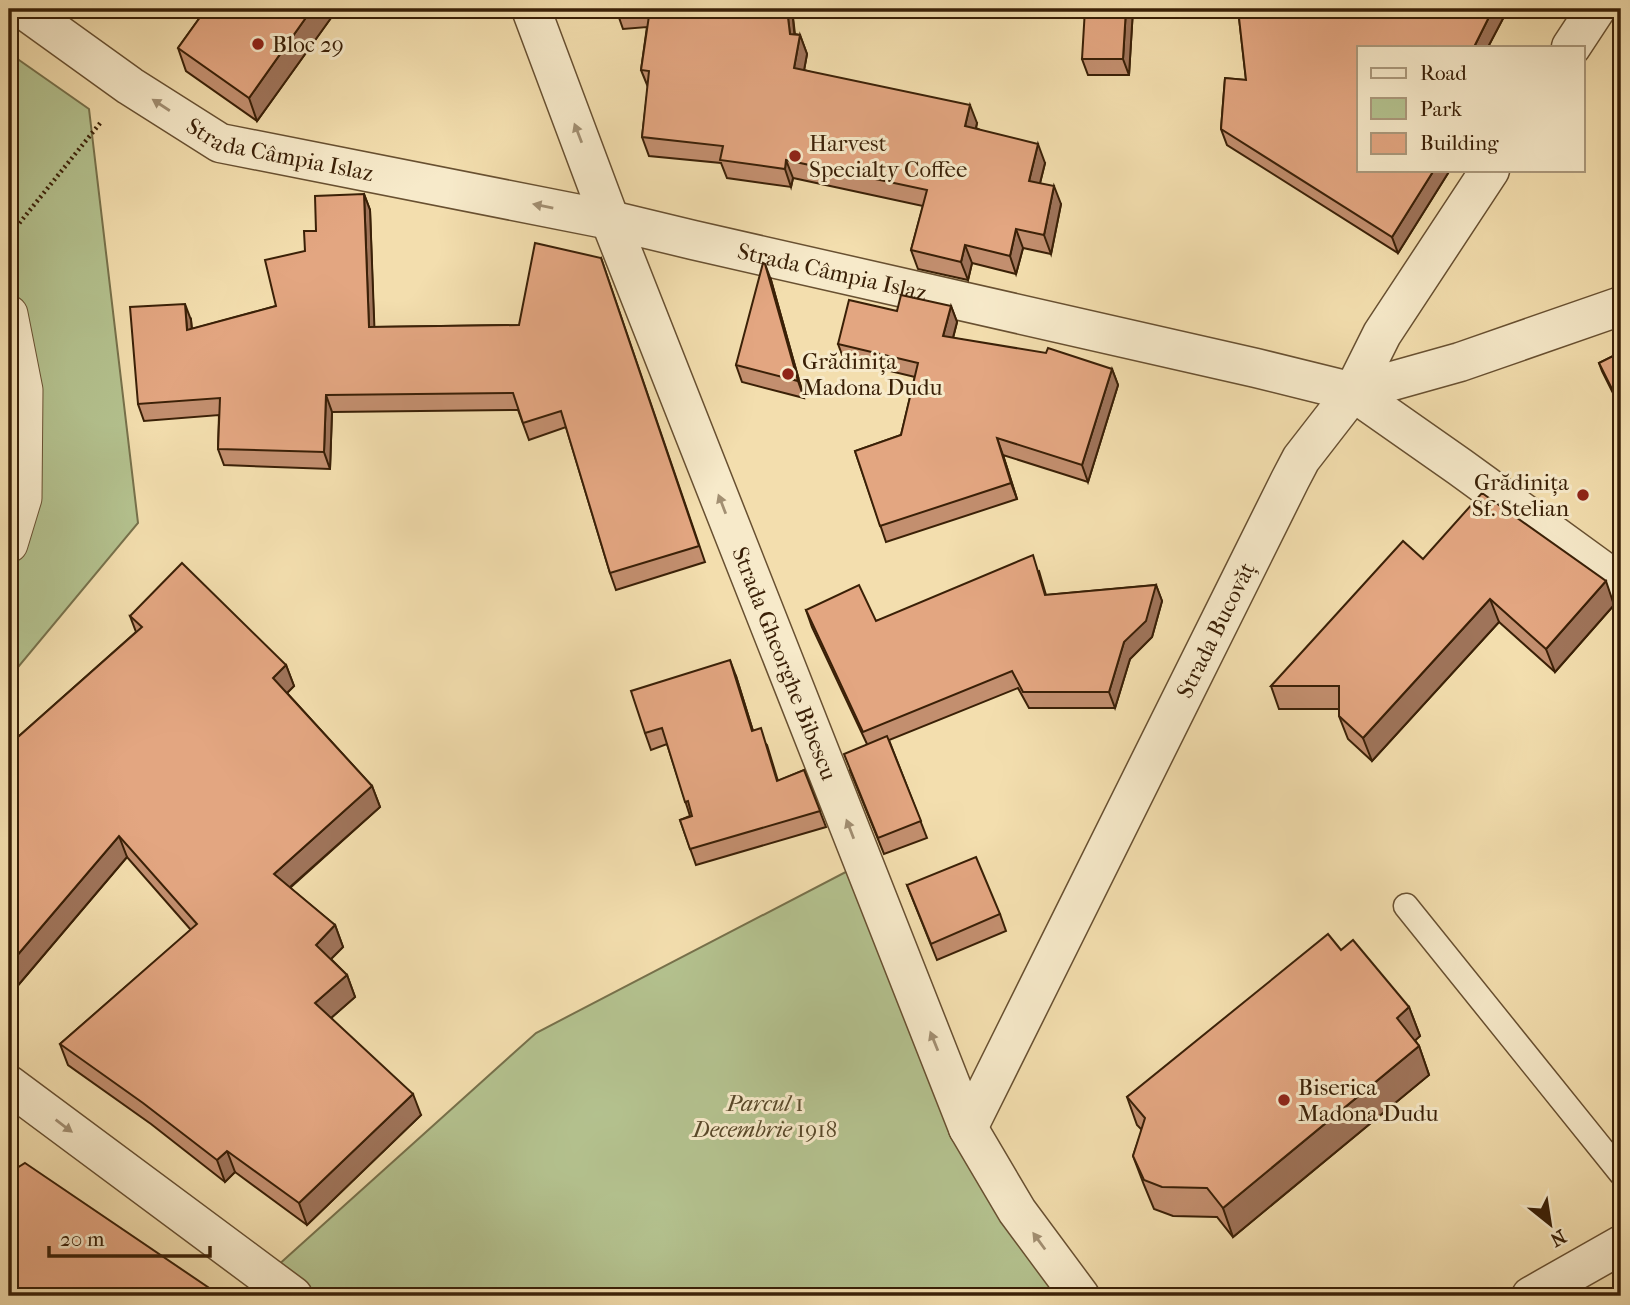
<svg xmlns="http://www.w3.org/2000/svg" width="1630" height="1305" font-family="'IM FELL French Canon',serif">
	<rect width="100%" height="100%" fill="#f3deae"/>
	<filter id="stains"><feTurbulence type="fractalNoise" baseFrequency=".00286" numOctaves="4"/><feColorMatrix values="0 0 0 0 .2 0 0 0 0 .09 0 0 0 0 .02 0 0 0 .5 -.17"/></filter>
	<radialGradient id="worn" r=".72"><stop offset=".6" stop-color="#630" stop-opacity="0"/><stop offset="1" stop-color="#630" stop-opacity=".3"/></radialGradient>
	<g fill="#b4c28f" stroke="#77714b" stroke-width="2">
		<polygon points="9,53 89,109 138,523 9,678"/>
		<polygon points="863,863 963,1130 1073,1296 294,1296 266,1276 536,1033"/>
	</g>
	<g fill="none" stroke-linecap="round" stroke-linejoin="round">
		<g stroke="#685031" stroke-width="27">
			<polyline id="service" points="1406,906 1621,1173"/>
		</g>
		<g stroke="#685031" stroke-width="39">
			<polyline id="pedestrian" points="9,314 24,390 23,498 9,544"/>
		</g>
		<g stroke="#685031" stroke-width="41">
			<g id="minor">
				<polyline points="1571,47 1596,9"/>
				<polyline points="1353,392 1382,334 1490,170"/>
			</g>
		</g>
		<g stroke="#685031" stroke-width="41">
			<g id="tertiary">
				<path id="s1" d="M23,9l107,77 90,57 390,77 83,20 563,128 97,24 107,75 161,117"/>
				<path id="s2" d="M531,9l79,211 358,908 49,83 63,85"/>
				<polyline points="9,1085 293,1296"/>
				<path id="s3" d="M968,1128l322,-648 11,-21 52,-67 107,-30 161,-56"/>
				<polyline points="1531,1296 1621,1245"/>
			</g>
		</g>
		<polyline stroke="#3a2007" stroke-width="4.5" stroke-dasharray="2 3.5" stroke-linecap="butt" points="9,236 101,122"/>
		<use href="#service" stroke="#f7eaca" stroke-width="24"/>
		<use href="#pedestrian" stroke="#f7eaca" stroke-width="37"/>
		<use href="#minor" stroke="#f7eaca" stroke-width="38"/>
		<use href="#tertiary" stroke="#f7eaca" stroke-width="38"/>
	</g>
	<g fill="#c38f6f" stroke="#3a2007" stroke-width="2">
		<polygon points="206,9 327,9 331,18 257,121 186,71 178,48"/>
		<polygon points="616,9 792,9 795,34 800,35 807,54 804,70 977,123 976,128 1045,163 1040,183 1061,204 1051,254 1023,248 1016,274 972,263 968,280 918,269 911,250 923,206 793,178 791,187 727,178 721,163 649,156 642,137 648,87 641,70 647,27 623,29"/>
		<polygon points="1133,9 1129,75 1088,75 1082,59"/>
		<polygon points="1238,9 1508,9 1488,47 1359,47 1359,170 1450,170 1398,253 1227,145 1221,129 1225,78 1246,80"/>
		<polygon points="364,194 370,210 374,327 519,325 601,258 705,562 616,590 610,573 566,427 529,440 518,410 332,412 330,469 224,465 218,449 219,415 144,421 138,404 191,320 192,329 276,306 316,231"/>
		<polygon points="771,280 804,398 742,382 736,365"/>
		<polygon points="951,306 957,322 953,338 1112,369 1118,385 1088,482 1003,455 1017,499 886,542 855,451 901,435 915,377 844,360 838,344 897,311"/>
		<polygon points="1621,352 1621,409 1602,371 1599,363"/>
		<polygon points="1423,559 1614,605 1555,672 1499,622 1372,761 1348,739 1339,716 1339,709 1279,709 1271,686"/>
		<polygon points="1039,571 1046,595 1156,585 1162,601 1152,637 1130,659 1115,708 1029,708 1018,688 889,740 927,838 884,854 850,770 867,744 812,627 806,610 876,621"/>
		<polygon points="130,616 286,665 294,686 287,693 372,786 380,807 290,888 335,925 343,947 331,959 347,975 355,997 331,1018 421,1115 307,1225 235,1172 225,1182 151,1124 68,1065 60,1044 191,930 127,857 9,996 9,745 136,632"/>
		<polygon points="736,676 753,731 767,745 778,781 804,770 826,827 696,865 680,820 690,816 667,744 651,750 645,733"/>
		<polygon points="907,885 1000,914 1006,931 937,960"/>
		<polygon points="1341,950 1409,1007 1420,1036 1415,1040 1419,1046 1429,1075 1233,1237 1217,1217 1173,1216 1154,1209 1144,1185 1133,1156 1142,1130 1137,1125 1127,1097"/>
	</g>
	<g fill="#9f745a" stroke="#3a2007" stroke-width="2">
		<polygon points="312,9 327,9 331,18 257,121 249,98"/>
		<polygon points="787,9 792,9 796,52 790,34"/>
		<polygon points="1126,9 1133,9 1129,75 1123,59"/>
		<polygon points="1493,9 1508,9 1488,47 1474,47"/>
		<polygon points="800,35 807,54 801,87 794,68"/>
		<polygon points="970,105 977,123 972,144 965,126"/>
		<polygon points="1038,144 1045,163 1036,199 1029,181"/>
		<polygon points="786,160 793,178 791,187 785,169"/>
		<polygon points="1434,170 1450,170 1398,253 1392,237"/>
		<polygon points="1054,186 1061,204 1051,254 1044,235"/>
		<polygon points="364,194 370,210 375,343 369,327"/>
		<polygon points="1016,229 1023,248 1016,274 1010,256"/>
		<polygon points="965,245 972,263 968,280 961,262"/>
		<polygon points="765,264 771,280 804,398 798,381"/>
		<polygon points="185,304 191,320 193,346 187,330"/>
		<polygon points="951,306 957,322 949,353 943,336"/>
		<polygon points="1112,369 1118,385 1088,482 1082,465"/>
		<polygon points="326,395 332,412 330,469 324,452"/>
		<polygon points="997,438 1003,455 1017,499 1011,483"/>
		<polygon points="1606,581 1614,605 1555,672 1546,649"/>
		<polygon points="1156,585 1162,601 1152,637 1130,659 1115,708 1109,692 1124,642"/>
		<polygon points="1490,599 1499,622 1372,761 1363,738"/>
		<polygon points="730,660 736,676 758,747 752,731"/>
		<polygon points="286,665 294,686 281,699 273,678"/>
		<polygon points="372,786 380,807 281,895 274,874"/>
		<polygon points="119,836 127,857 9,996 9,965"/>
		<polygon points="335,925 343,947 324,966 316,945"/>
		<polygon points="347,975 355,997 323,1025 315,1003"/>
		<polygon points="1409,1007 1420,1036 1408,1047 1397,1018"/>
		<polygon points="1419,1046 1429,1075 1233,1237 1223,1208"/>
		<polygon points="413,1094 421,1115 307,1225 299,1203"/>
		<polygon points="227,1151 235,1172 225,1182 217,1160"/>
	</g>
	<g fill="#e3a681" stroke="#3a2007" stroke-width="2">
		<polygon points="206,9 312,9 249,98 178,48"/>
		<polygon points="616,9 637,9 616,11"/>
		<polygon points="650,9 787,9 790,34 800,35 794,68 970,105 965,126 1038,144 1029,181 1054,186 1044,235 1016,229 1010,256 965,245 961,262 911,250 927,190 786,160 785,169 720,160 723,146 642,137 649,71 641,70"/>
		<polygon points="1085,9 1126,9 1123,59 1082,59"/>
		<polygon points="1238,9 1493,9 1474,47 1359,47 1359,170 1434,170 1392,237 1221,129 1225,78 1246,80"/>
		<polygon points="364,194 369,327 519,325 535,243 601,258 699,546 610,573 561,411 523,423 513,393 326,395 324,452 218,449 220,398 138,404 130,307 185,304 187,330 276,306 265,260 305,251 304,231 316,231 315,196"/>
		<polygon points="763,263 765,264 798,381 736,365"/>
		<polygon points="901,295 951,306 943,336 1046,353 1048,348 1112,369 1082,465 997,438 1011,483 880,526 855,451 901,435 918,363 838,344 849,300 897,311"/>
		<polygon points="1621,352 1621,407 1599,363"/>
		<polygon points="1482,493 1606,581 1546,649 1490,599 1363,738 1339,716 1339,686 1271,686 1403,541 1423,559"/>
		<polygon points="1033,555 1045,595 1156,585 1146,621 1124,642 1109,692 1023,692 1012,671 863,732 806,610 859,585 876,621"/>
		<polygon points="182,563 286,665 273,678 372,786 274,874 335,925 316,945 347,975 315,1003 413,1094 299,1203 227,1151 217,1160 143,1103 60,1044 197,924 119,836 9,965 9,745 142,627 130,616"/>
		<polygon points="730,660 752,731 761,728 777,781 804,770 820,811 690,849 680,820 692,816 688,801 685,802 662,728 645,733 631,691"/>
		<polygon points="887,736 921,821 878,838 844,754"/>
		<polygon points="976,857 1000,914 931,944 907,885"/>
		<polygon points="1328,934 1341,950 1353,940 1409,1007 1397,1018 1419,1046 1223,1208 1207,1188 1162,1187 1144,1180 1133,1156 1145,1118 1127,1097"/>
		<polygon points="25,1163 221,1296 9,1296 9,1173"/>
	</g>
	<defs><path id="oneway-solid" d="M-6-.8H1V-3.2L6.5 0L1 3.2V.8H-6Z" transform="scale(1.75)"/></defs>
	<g fill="#a28f72">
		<use href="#oneway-solid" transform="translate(161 105) rotate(-147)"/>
		<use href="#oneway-solid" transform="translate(578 133) rotate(-111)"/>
		<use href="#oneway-solid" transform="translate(543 206) rotate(-169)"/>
		<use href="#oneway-solid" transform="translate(722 504) rotate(-111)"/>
		<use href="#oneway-solid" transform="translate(850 829) rotate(-111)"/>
		<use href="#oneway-solid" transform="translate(934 1041) rotate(-112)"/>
		<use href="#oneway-solid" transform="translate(64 1126) rotate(37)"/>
		<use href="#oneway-solid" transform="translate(1039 1241) rotate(-126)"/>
	</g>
	<g fill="#8f2418" stroke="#f7eaca" stroke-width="2.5">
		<circle cx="258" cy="44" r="7"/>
		<circle cx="795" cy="156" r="7"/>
		<circle cx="788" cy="374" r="7"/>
		<circle cx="1583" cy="495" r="7"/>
		<circle cx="1284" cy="1100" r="7"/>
	</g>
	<g text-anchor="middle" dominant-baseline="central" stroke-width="6" stroke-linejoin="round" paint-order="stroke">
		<g font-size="23" fill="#3a2007" stroke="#f7eaca" text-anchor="start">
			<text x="272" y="44">Bloc 29</text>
			<text x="809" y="143">Harvest<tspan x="809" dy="26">Specialty Coffee</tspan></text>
			<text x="802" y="361">Grădinița<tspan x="802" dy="26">Madona Dudu</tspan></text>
			<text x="1569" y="482" text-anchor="end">Grădinița<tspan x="1569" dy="26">Sf. Stelian</tspan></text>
			<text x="1298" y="1087">Biserica<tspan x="1298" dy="26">Madona Dudu</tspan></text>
		</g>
		<g font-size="23" fill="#3a2007" stroke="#f7eaca">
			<text stroke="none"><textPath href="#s1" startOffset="298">Strada Câmpia Islaz</textPath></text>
			<text stroke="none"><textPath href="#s1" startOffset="864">Strada Câmpia Islaz</textPath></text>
			<text stroke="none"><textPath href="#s3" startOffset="556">Strada Bucovăț</textPath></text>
			<text stroke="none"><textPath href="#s2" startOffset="702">Strada Gheorghe Bibescu</textPath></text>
		</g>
		<g font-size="23" font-style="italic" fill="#584829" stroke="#f7eaca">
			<text x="765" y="1103">Parcul 1<tspan x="765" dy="26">Decembrie 1918</tspan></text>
		</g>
	</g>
	<rect width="1630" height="1305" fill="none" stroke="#f3deae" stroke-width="35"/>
	<rect x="10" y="10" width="1609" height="1284" fill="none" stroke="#3a2007" stroke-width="3.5"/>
	<rect x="18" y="18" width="1595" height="1270" fill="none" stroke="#3a2007" stroke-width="2"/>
	<rect x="1357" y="46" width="228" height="126" fill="#f7eaca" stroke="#ab997c" stroke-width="2"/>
	<rect x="1371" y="68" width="35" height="10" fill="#f7eaca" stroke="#ab997c" stroke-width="2"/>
	<text x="1420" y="80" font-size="21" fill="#3a2007">Road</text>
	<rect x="1371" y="98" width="35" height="21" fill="#b4c28f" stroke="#ab997c" stroke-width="2"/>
	<text x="1420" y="116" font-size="21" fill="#3a2007">Park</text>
	<rect x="1371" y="133" width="35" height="21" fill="#e3a681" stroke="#ab997c" stroke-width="2"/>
	<text x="1420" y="150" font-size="21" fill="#3a2007">Building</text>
	<g transform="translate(1550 1224) rotate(150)" stroke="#f7eaca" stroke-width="5" paint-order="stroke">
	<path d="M0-5L12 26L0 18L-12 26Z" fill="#3a2007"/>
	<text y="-10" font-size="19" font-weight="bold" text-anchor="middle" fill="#3a2007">N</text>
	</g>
	<path d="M49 1246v10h161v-10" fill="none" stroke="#3a2007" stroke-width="3.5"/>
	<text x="60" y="1246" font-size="21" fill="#3a2007" stroke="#f7eaca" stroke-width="5" paint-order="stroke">20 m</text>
	<rect width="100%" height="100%" filter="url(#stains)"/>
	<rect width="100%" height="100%" fill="url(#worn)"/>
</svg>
